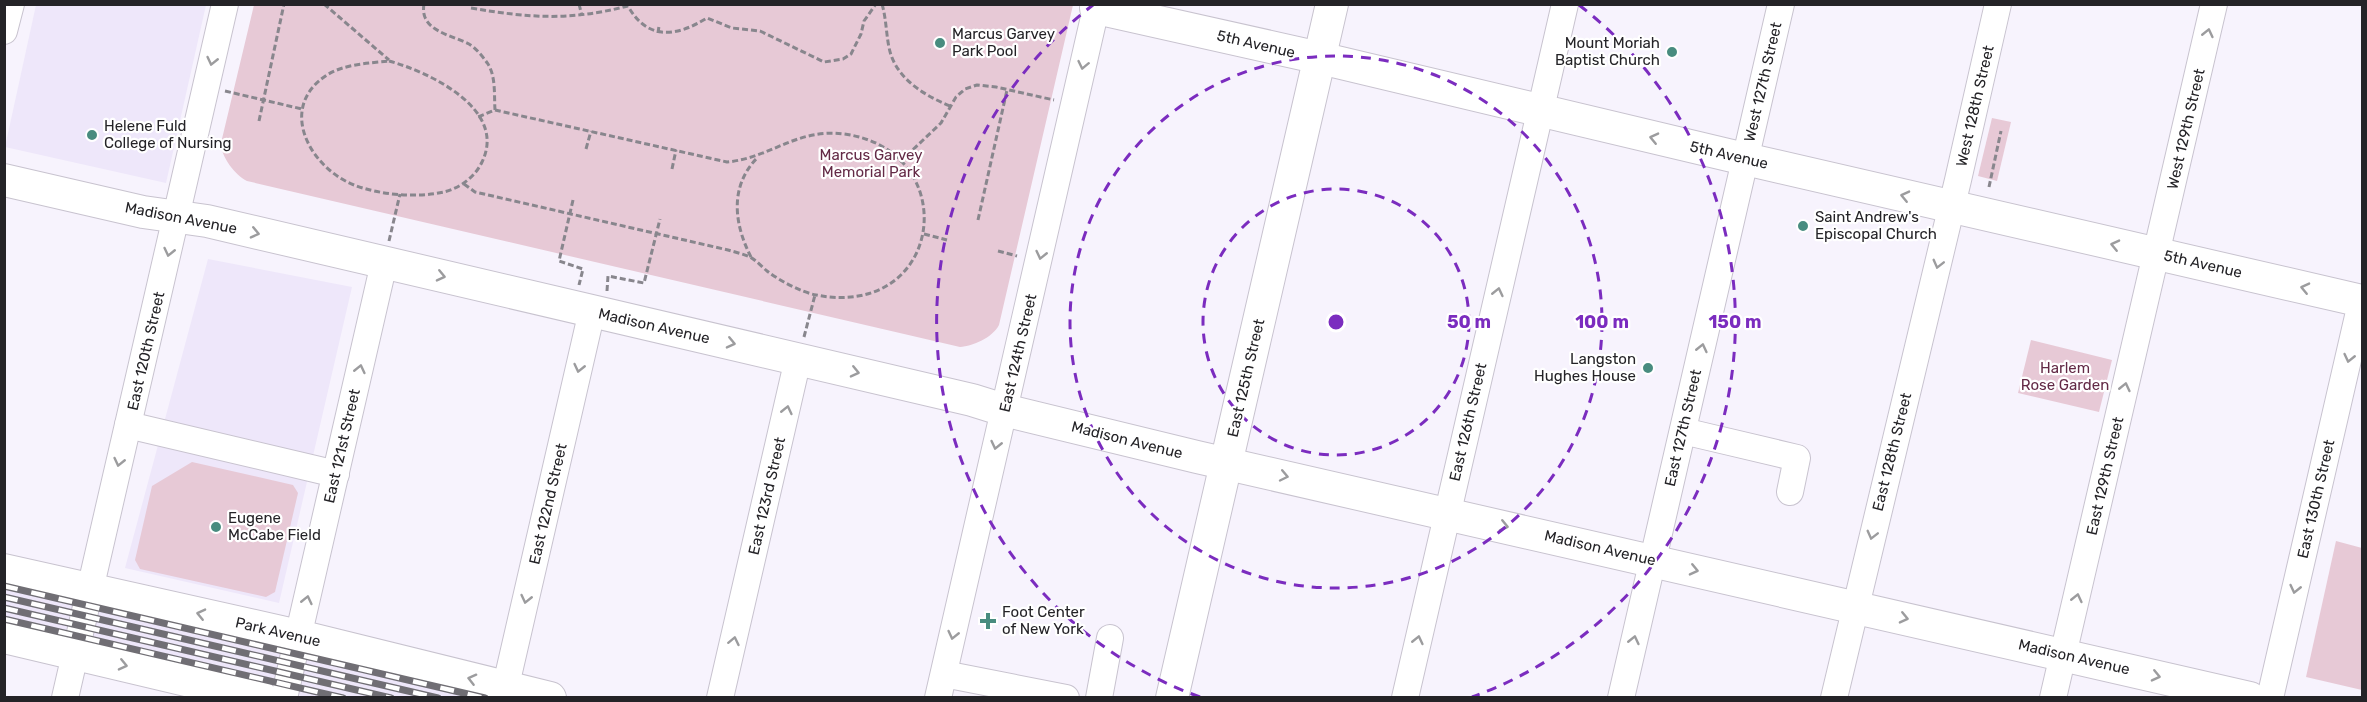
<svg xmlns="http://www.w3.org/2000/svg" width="2367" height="702" font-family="Rubik,sans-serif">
	<rect width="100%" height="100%" fill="#f7f3fd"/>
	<g fill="#eee7fa">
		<polygon points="36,5 206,5 166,183 5,147"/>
		<polygon points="208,259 352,287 279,603 125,568"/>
		<polygon points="5,579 519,697 306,697 5,627"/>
	</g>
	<g fill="#e7c9d6">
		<path d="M254,5v-1l819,1 -74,320c-7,13 -26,21 -39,22l-713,-166c-12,-6 -26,-24 -26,-38z"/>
		<polygon points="1992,118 2011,122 1997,181 1978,176"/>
		<polygon points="2031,340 2112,360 2099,412 2018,393"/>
		<polygon points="192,462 293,485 298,493 275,592 266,597 140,569 135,560 152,486"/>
		<polygon points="2336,541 2362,548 2362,690 2306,677"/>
	</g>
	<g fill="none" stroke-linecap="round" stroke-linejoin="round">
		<g stroke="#c8c3cf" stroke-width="28">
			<g id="minor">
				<polyline points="4,31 11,4"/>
				<polyline points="128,425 336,474"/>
				<polyline points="1683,431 1797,458 1790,492"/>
				<polyline points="944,674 1066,698"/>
				<polyline points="65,698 225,4"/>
				<polyline points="284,698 384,263"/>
				<polyline points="503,698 592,311"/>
				<polyline points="720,698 798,359"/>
				<polyline points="938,698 1097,4"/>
				<polyline points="1099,698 1110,638"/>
				<polyline points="1405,698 1565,4"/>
				<polyline points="1621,698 1781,4"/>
				<polyline points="1834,698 1958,180 1998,4"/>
				<polyline points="2053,698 2214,4"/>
				<polyline points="2270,698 2362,299"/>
			</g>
		</g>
		<g stroke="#c8c3cf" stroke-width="34">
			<g id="major">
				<polyline points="1096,8 1320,58 1728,155 2362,301"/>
				<polyline points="4,180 143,212 207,221 972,400 1004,410 1197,457 2250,698"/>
				<polyline points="4,570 299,636 550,698"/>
				<polyline points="4,637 262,698"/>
				<polyline points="1172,698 1332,4"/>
			</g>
		</g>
		<g stroke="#88868d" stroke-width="3" stroke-dasharray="6 3" stroke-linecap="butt">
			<polyline points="324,4 389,60"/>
			<path d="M424,4c-5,27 28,31 45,40 7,4 14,13 19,20 8,13 6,31 7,46"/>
			<polyline points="579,4 582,16"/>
			<path d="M882,4c5,17 4,36 9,51 9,26 35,41 59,51"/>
			<path d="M471,8c59,10 98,13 157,-2 20,36 50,30 79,12l25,10 28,3 64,31 19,-3 8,-5 10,-20 3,-13 12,-17"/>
			<polyline points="658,33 659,26"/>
			<path d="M389,61c40,11 119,48 93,101 -7,15 -22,26 -38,30 -28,6 -64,3 -90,-7 -45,-18 -77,-78 -27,-110 17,-11 43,-12 62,-14z"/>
			<polyline points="225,91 302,109"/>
			<polyline points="259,121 284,4"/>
			<polyline points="586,149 591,131"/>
			<polyline points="900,162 941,123 956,97 965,89 977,85 996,87 1054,100"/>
			<polyline points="672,169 676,150"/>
			<path d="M464,184l11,8 253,58c7,2 15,4 22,7 6,3 12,10 17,14 13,10 34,21 49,24 129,25 148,-145 28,-161 -48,-6 -73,24 -117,28l-232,-52 -17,7"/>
			<polyline points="1989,187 2001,131"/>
			<polyline points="573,200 559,261 583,269 579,285"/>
			<polyline points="978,220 1007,90"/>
			<polyline points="924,234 947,240"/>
			<polyline points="389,241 400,194"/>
			<polyline points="998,251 1017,256"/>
			<path d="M751,257c-17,-33 -22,-71 7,-100"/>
			<polyline points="607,291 608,276 644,283 660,219"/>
			<polyline points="804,337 815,295"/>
		</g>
		<use href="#minor" stroke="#fff" stroke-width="26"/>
		<use href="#major" stroke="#fff" stroke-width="32"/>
		<g stroke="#706e74" stroke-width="7">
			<g id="rail">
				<polyline points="4,586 485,698"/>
				<polyline points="4,597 438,698"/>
				<polyline points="4,608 391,698"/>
				<polyline points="4,619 343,698"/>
			</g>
		</g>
		<use href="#rail" stroke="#fff" stroke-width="4.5" stroke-dasharray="14" stroke-linecap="butt"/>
	</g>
	<defs><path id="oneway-chevron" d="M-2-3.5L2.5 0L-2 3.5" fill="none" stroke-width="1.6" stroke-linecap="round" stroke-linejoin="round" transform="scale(1.5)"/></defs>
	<g stroke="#9c9c9e">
		<use href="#oneway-chevron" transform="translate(2208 33) rotate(-77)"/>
		<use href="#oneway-chevron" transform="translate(212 61) rotate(103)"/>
		<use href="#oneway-chevron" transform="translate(1083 65) rotate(102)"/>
		<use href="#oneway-chevron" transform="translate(1654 138) rotate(-167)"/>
		<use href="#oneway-chevron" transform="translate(1905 196) rotate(-167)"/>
		<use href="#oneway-chevron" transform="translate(255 233) rotate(13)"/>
		<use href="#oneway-chevron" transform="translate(2115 245) rotate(-167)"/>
		<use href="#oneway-chevron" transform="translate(169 252) rotate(103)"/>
		<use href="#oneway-chevron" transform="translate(1041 255) rotate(103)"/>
		<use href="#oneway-chevron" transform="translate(1938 264) rotate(104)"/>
		<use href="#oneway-chevron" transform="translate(441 276) rotate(13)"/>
		<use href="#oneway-chevron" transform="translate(2305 288) rotate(-167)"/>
		<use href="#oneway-chevron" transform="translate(1498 292) rotate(-77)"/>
		<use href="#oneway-chevron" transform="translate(731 343) rotate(13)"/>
		<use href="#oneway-chevron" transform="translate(1702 348) rotate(-77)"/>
		<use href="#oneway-chevron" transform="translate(2349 358) rotate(103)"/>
		<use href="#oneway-chevron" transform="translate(579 368) rotate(103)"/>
		<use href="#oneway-chevron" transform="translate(360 369) rotate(-77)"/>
		<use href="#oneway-chevron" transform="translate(855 372) rotate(13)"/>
		<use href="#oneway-chevron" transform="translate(2125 387) rotate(-77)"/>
		<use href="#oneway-chevron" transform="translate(787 410) rotate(-77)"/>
		<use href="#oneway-chevron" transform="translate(996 445) rotate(103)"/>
		<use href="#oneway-chevron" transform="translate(119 462) rotate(103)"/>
		<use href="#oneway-chevron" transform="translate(1284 476) rotate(12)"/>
		<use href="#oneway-chevron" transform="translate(1504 526) rotate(13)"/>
		<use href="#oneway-chevron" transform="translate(1872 535) rotate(104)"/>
		<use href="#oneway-chevron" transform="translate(1694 570) rotate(13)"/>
		<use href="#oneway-chevron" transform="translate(2295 589) rotate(103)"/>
		<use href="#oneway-chevron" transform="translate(2077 598) rotate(-77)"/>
		<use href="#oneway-chevron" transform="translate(526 599) rotate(103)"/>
		<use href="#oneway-chevron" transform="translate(307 600) rotate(-77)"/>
		<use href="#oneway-chevron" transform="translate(201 614) rotate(-167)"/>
		<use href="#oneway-chevron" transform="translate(1904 618) rotate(13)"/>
		<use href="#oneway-chevron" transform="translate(953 635) rotate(103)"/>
		<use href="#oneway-chevron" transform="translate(1418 640) rotate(-77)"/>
		<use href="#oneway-chevron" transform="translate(1634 640) rotate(-77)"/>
		<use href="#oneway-chevron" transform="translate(734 641) rotate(-78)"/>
		<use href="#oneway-chevron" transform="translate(123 665) rotate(13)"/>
		<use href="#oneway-chevron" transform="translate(2156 676) rotate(13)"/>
		<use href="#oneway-chevron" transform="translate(472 679) rotate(-166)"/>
	</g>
	<g fill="none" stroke="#7b2cbf" stroke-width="3" stroke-dasharray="10 8">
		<circle cx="1336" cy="322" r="133"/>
		<circle cx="1336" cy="322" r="266"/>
		<path d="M1200 697A399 399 0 0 1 1093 5M1579 5A399 399 0 0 1 1472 697"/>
	</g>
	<g fill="#488c7f" stroke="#fff" stroke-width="2">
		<circle cx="940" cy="43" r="6"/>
		<circle cx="1672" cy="52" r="6"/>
		<circle cx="92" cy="135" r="6"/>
		<circle cx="1803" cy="226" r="6"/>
		<circle cx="1648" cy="368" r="6"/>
		<circle cx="216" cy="527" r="6"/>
		<path d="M985 612h6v6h6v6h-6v6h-6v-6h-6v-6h6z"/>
	</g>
	<g text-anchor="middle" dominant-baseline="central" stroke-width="4.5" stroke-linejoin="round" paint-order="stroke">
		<g font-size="15" fill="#242327" stroke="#fff" text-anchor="start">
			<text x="952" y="34">Marcus Garvey<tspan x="952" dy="17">Park Pool</tspan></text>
			<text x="1660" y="43" text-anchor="end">Mount Moriah<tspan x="1660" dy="17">Baptist Church</tspan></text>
			<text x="104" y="126">Helene Fuld<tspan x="104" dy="17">College of Nursing</tspan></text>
			<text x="1815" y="217">Saint Andrew's<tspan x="1815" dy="17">Episcopal Church</tspan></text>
			<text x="1636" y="359" text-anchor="end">Langston<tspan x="1636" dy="17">Hughes House</tspan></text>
			<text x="228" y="518">Eugene<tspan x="228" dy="17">McCabe Field</tspan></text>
			<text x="1002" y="612">Foot Center<tspan x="1002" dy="17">of New York</tspan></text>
		</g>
		<g font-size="15" fill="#242327" stroke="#fff">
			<text transform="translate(1256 44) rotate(13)">5th Avenue</text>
			<text transform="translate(1763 82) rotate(-77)">West 127th Street</text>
			<text transform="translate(1975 106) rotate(-77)">West 128th Street</text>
			<text transform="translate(2186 129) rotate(-77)">West 129th Street</text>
			<text transform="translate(1729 155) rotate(13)">5th Avenue</text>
			<text transform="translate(181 218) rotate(11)">Madison Avenue</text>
			<text transform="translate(2203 264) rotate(13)">5th Avenue</text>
			<text transform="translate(654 326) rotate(13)">Madison Avenue</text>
			<text transform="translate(146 351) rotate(-77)">East 120th Street</text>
			<text transform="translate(1018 353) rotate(-77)">East 124th Street</text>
			<text transform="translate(1246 378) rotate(-77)">East 125th Street</text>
			<text transform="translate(1468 422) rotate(-77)">East 126th Street</text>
			<text transform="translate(1683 428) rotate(-77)">East 127th Street</text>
			<text transform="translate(1127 440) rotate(14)">Madison Avenue</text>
			<text transform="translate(342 446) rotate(-77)">East 121st Street</text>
			<text transform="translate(1892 452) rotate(-76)">East 128th Street</text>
			<text transform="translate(2105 476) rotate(-77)">East 129th Street</text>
			<text transform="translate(767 496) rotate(-77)">East 123rd Street</text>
			<text transform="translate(2316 499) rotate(-77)">East 130th Street</text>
			<text transform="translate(548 504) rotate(-77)">East 122nd Street</text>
			<text transform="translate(1600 548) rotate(13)">Madison Avenue</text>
			<text transform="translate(278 632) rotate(13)">Park Avenue</text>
			<text transform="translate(2074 657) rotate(13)">Madison Avenue</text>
		</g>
		<g font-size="15" fill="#632a46" stroke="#fff">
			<text x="871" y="155">Marcus Garvey<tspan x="871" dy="17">Memorial Park</tspan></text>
			<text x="2065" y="368">Harlem<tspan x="2065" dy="17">Rose Garden</tspan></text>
		</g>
	</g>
	<circle cx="1336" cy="322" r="9" fill="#7b2cbf" stroke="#fff" stroke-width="3"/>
	<g font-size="18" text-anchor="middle" font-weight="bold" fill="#7b2cbf" stroke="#fff" stroke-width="4.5" stroke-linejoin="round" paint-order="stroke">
		<text x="1469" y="328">50 m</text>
		<text x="1602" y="328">100 m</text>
		<text x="1735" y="328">150 m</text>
	</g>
	<rect width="2367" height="702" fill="none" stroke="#242327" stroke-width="12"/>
</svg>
